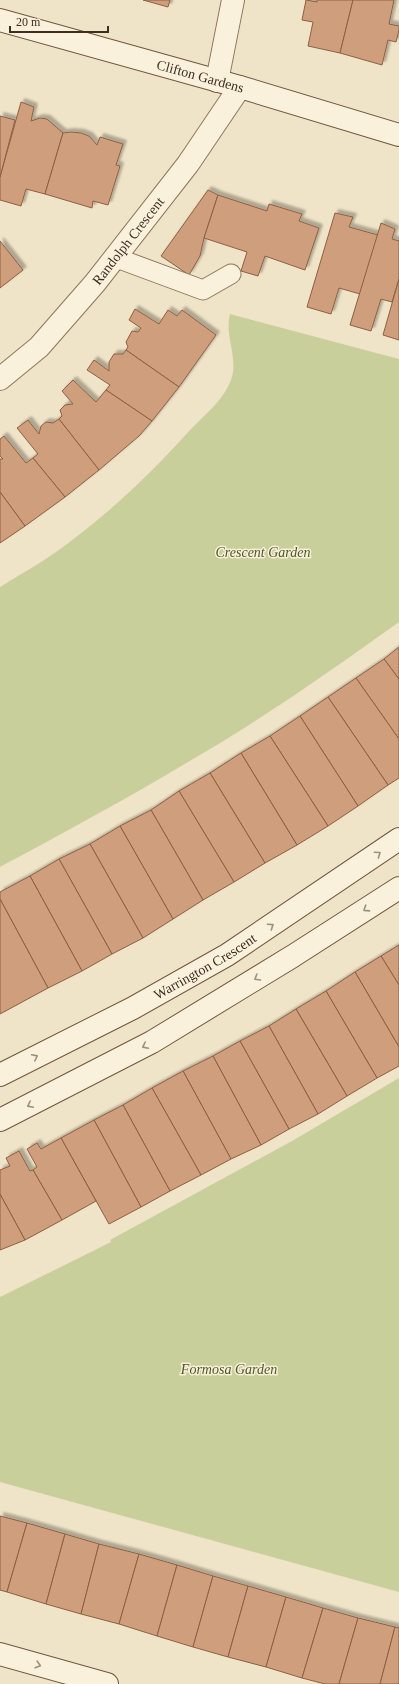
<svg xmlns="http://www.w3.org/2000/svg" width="399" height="1684" font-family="Georgia,serif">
	<defs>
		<filter id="shadow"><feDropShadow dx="3.5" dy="-3.5" stdDeviation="1" flood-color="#0004"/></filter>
	</defs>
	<rect width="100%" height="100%" fill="#f0e4c8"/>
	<g fill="#c9cf9b">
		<path d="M230,314l169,45v263c-67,48 -135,96 -206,137 -63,38 -128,73 -193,108v-280c26,-16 53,-31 76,-50 42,-32 80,-69 115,-108 14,-14 33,-30 40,-49 8,-22 -7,-44 -1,-66z"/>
		<polygon points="399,1078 399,1592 0,1482 0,1297 111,1242 110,1240 292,1141"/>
	</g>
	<g fill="#cf9f7d" stroke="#8d5f41" filter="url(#shadow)">
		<polygon points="143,0 170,0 168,7"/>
		<polygon points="306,0 317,2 317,0 353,0 340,53 308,46 313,22 302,20"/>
		<polygon points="353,0 394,0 389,24 399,26 399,30 396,42 388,40 382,65 340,53"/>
		<polygon points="21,102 34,107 31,121 40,118 47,119 63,133 45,194 26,189 21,206 0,200 0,177"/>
		<polygon points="0,116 15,120 0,177"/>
		<polygon points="71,132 81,133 89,136 97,145 100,137 123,144 116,165 120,166 108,205 93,201 92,208 45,194 63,133"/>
		<polygon points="208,190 218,195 204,238 200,256 189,275 161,256"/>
		<polygon points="218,195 267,211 269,204 302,214 299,221 319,228 305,270 265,256 258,276 241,271 247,252 204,238"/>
		<polygon points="335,213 353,217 349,227 378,235 360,294 339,288 331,314 307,307"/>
		<polygon points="381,223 395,229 392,239 399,241 399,279 392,302 381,299 371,331 350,325"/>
		<polygon points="0,241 23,270 0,288"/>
		<polygon points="399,279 399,340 383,335"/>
		<polygon points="135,309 159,324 168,310 177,316 182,310 216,335 179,387 126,350 128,347 126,342 132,331 138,332 141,328 129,320"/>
		<polygon points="126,350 179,387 152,421 106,390 110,385 87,370 94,360 109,371 109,362 114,354 123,354"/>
		<polygon points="73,380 96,402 106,390 152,421 139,436 99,470 59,419 62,416 60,410 65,405 73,404 62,391"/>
		<polygon points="59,419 99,470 65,497 33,458 38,454 17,428 28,420 39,434 41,426 46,422 53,423"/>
		<polygon points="4,436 26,463 33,458 65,497 25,526 0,492 0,459 3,459 0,456 0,439"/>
		<polygon points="0,492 25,526 0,543"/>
		<polygon points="399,647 399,679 384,659"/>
		<polygon points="384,659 399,679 399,739 356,678"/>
		<polygon points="356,678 399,739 399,778 388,785 328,697"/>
		<polygon points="328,697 388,785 358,806 300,716"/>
		<polygon points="300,716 358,806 328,826 270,736"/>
		<polygon points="270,736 328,826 297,845 241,753"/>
		<polygon points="241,753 297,845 265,863 210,773"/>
		<polygon points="210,773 265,863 234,882 179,791"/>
		<polygon points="179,791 234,882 203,900 151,810"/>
		<polygon points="151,810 203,900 173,919 120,826"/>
		<polygon points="120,826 173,919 143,938 90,844"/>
		<polygon points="90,844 143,938 112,954 59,859"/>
		<polygon points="59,859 112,954 82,971 30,876"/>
		<polygon points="30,876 82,971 48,988 0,899 0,892"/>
		<polygon points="0,899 48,988 0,1014"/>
		<polygon points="399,945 399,985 381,956"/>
		<polygon points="381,956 399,985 399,1047 355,972"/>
		<polygon points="355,972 399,1047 399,1066 377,1078 326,991"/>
		<polygon points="326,991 377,1078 347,1096 296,1009"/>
		<polygon points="296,1009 347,1096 318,1114 269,1026"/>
		<polygon points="269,1026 318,1114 289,1129 240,1041"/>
		<polygon points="240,1041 289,1129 261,1145 213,1056"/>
		<polygon points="213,1056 261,1145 231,1159 183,1071"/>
		<polygon points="183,1071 231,1159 201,1175 152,1088"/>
		<polygon points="152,1088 201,1175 170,1191 123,1105"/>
		<polygon points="123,1105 170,1191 141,1207 94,1120"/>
		<polygon points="94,1120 141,1207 109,1224 61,1138"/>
		<polygon points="61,1138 96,1201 62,1220 33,1170 37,1167 27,1149 37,1143 41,1149"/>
		<polygon points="19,1151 30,1171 33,1170 62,1220 25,1240 0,1194 0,1170 10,1166 6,1158"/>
		<polygon points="0,1194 25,1240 0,1250"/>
		<polygon points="0,1516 27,1523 7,1592 0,1590"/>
		<polygon points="27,1523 65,1534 46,1604 7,1592"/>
		<polygon points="65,1534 99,1544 81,1614 46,1604"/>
		<polygon points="99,1544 139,1554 119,1624 81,1614"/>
		<polygon points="139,1554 177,1565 157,1636 119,1624"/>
		<polygon points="177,1565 213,1576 193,1647 157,1636"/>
		<polygon points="213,1576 248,1586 228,1657 193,1647"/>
		<polygon points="248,1586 286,1597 266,1667 228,1657"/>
		<polygon points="286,1597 323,1608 302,1678 266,1667"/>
		<polygon points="323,1608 358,1618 339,1684 325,1684 302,1678"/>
		<polygon points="358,1618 395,1627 380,1684 339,1684"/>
		<polygon points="395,1627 399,1628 399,1684 380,1684"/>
	</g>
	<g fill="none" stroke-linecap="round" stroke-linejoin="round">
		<g stroke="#8d765c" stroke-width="21">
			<polyline id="lane" points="114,257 203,290 231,274"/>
		</g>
		<g stroke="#8d765c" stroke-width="24">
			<g id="street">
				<polyline points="217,81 233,0"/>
				<path id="s1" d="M0,379l39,-32 56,-64 93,-119 52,-77"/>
			</g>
		</g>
		<g stroke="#6f573f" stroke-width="24">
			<g id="secondary">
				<path id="s2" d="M0,20l240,67 159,48"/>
				<path id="s3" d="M0,1075l133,-67 94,-53 172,-116"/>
				<polyline points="0,1120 152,1042 293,956 399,888"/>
				<polyline points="0,1654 107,1684"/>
			</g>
		</g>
		<use href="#lane" stroke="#faf1dc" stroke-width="19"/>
		<use href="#street" stroke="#faf1dc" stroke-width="22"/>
		<use href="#secondary" stroke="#faf1dc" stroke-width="22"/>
	</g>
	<defs><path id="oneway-chevron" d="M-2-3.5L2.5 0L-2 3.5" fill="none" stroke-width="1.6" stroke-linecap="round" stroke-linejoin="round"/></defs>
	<g stroke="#9c907e">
		<use href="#oneway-chevron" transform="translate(378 854) rotate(-35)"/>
		<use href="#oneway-chevron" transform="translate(366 909) rotate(147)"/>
		<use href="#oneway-chevron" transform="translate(271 926) rotate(-34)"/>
		<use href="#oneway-chevron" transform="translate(257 978) rotate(149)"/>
		<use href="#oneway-chevron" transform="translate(145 1046) rotate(153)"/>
		<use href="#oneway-chevron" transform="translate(35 1057) rotate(-27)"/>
		<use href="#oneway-chevron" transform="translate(30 1105) rotate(153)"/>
		<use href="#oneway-chevron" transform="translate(38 1665) rotate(16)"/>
	</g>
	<g text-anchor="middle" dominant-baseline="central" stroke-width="3" stroke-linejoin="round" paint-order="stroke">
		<g font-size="14" fill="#3d2e20" stroke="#f7eed8">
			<text stroke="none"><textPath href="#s2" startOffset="208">Clifton Gardens</textPath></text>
			<text stroke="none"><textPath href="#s1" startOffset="189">Randolph Crescent</textPath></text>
			<text stroke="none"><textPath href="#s3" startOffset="232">Warrington Crescent</textPath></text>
		</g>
		<g font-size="14" font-style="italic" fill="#4d5a26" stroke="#f7eed8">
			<text x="263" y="552">Crescent Garden</text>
			<text x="229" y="1369">Formosa Garden</text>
		</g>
	</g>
	<path d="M10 26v6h98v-6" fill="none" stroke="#3d2e20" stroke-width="2"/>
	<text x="16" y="26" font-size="12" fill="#3d2e20" stroke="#f7eed8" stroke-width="3" paint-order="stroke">20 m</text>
</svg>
